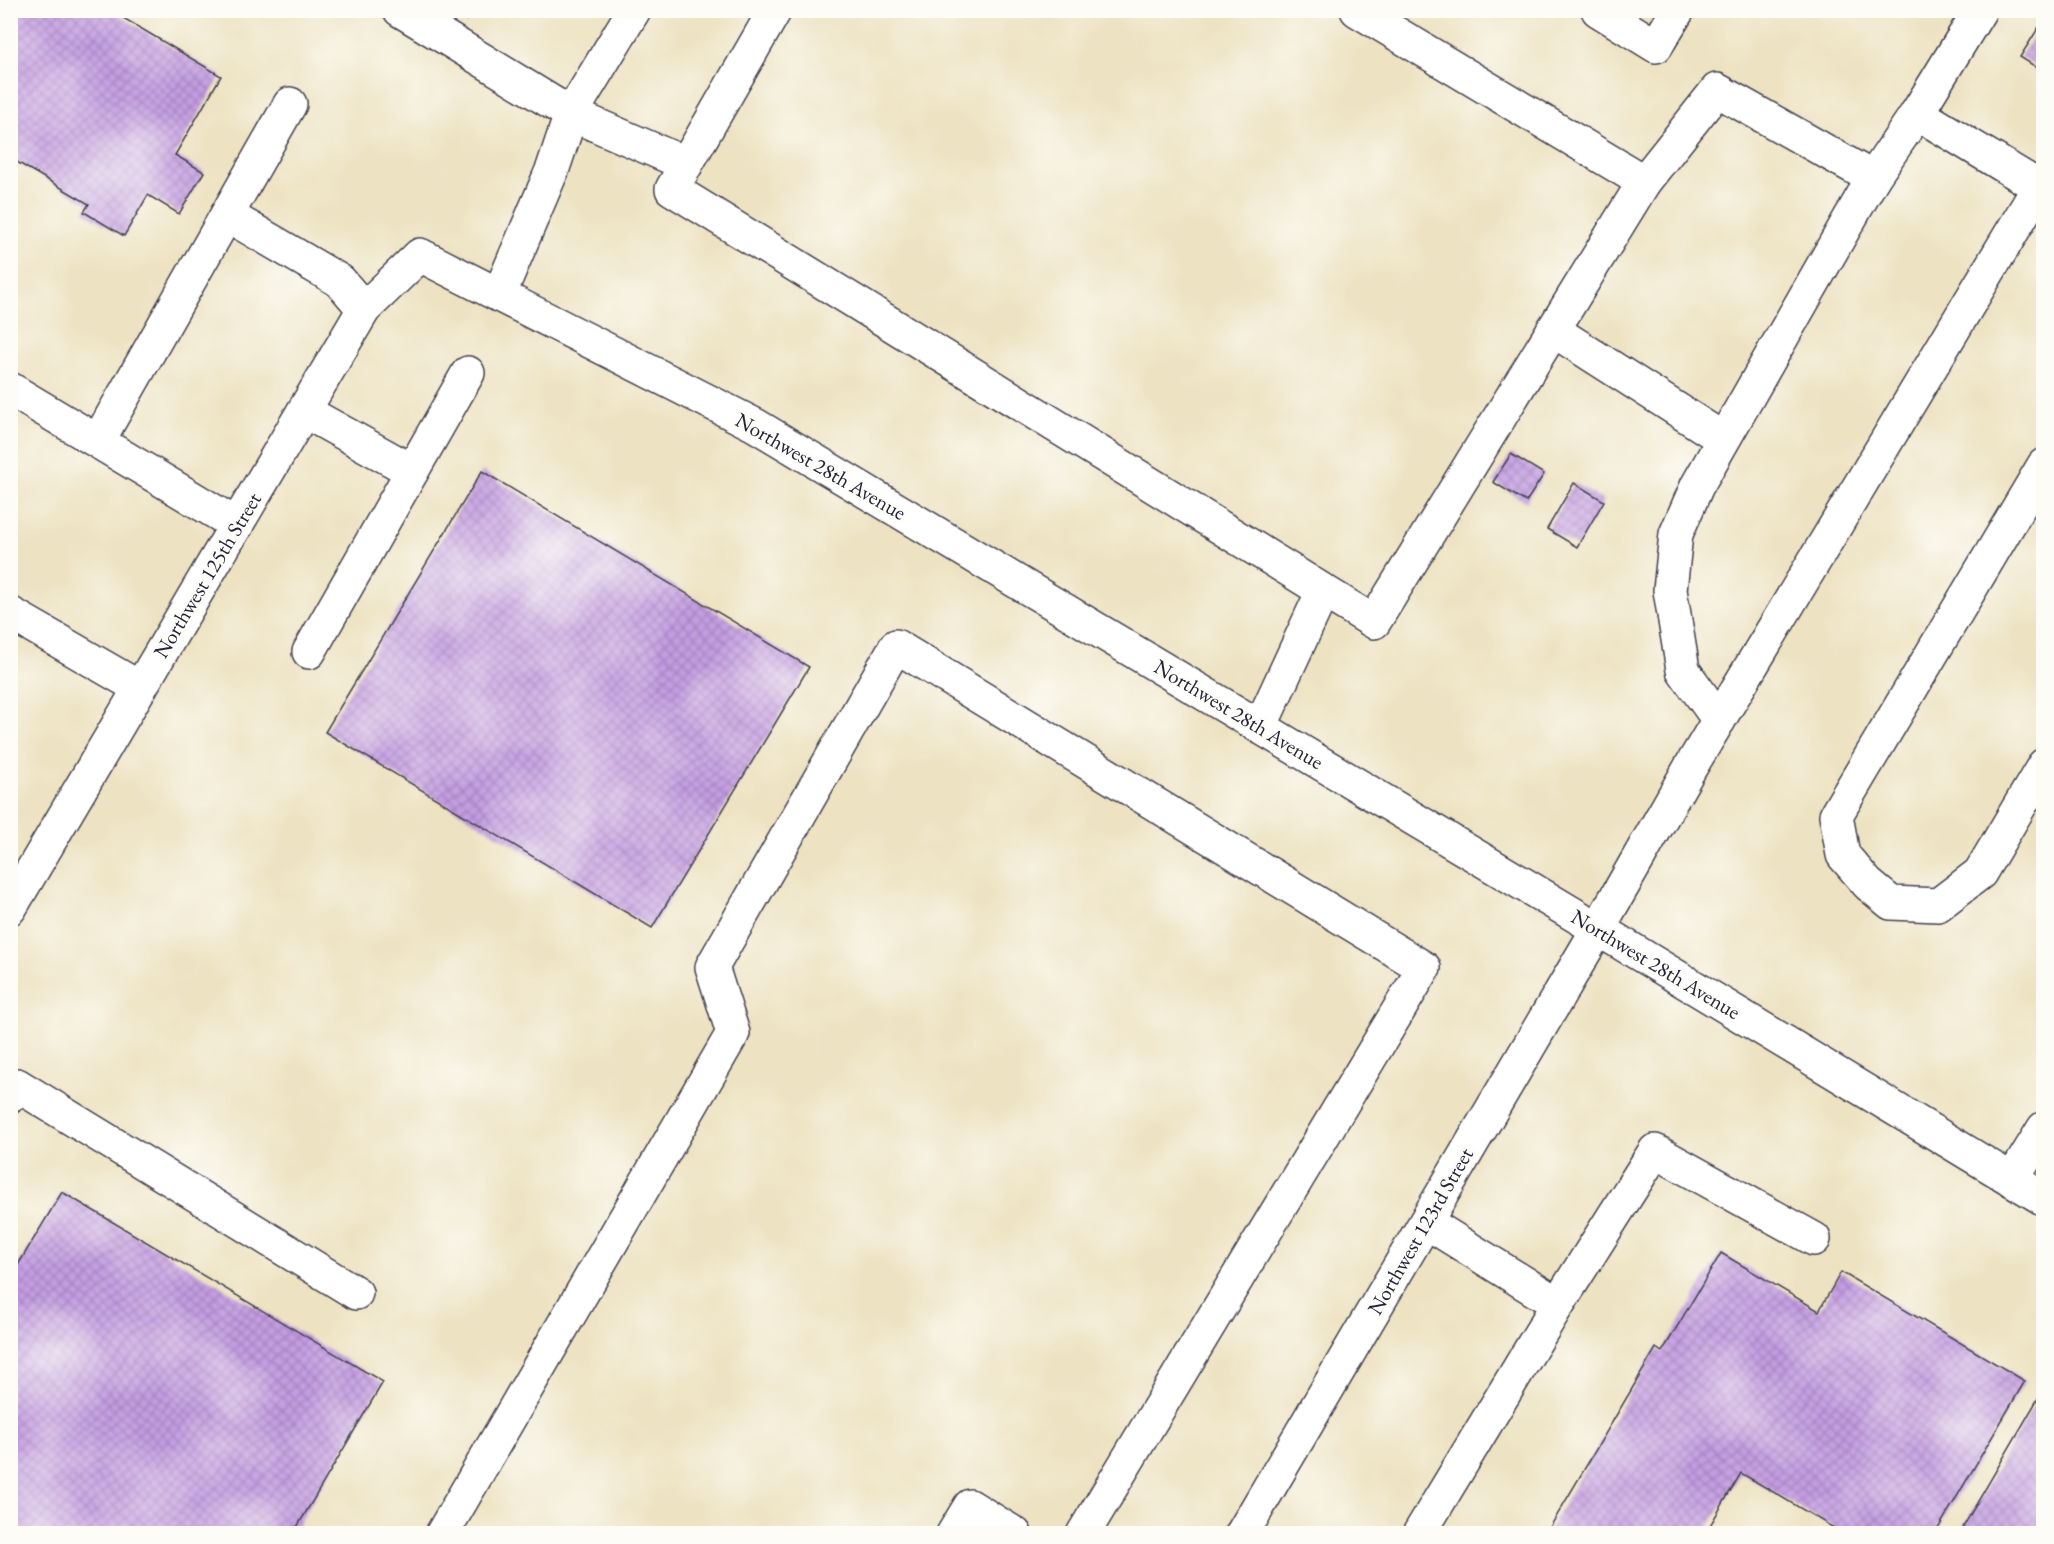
<svg xmlns="http://www.w3.org/2000/svg" width="2054" height="1544" font-family="'EB Garamond',serif">
	<defs>
		<pattern id="building-cross-hatch" width="8" height="8" patternUnits="userSpaceOnUse" patternTransform="scale(1.5)"><rect width="8" height="8" fill="#c59de3"/><path d="M0 0l8 8M0 8l8-8" fill="none" stroke="#a080b9"/></pattern>
	</defs>
	<rect width="100%" height="100%" fill="#fdfcf7"/>
	<filter id="ink" filterUnits="userSpaceOnUse"><feTurbulence type="fractalNoise" baseFrequency=".0167" numOctaves="2"/><feDisplacementMap in="SourceGraphic" scale="12" xChannelSelector="R" yChannelSelector="G"/><feConvolveMatrix kernelMatrix="1 2 1 2 8 2 1 2 1" color-interpolation-filters="sRGB"/></filter>
	<filter id="wash" filterUnits="userSpaceOnUse"><feTurbulence type="fractalNoise" baseFrequency=".008" numOctaves="4" result="noise"/><feDisplacementMap in="SourceGraphic" scale="24" xChannelSelector="R" yChannelSelector="G"/><feGaussianBlur stdDeviation="1.35" result="paint"/><feColorMatrix in="noise" values="0 0 0 0 0 0 0 0 0 0 0 0 0 0 0 0 0 1.4 0 .05"/><feComposite in="paint" operator="in"/></filter>
	<g filter="url(#wash)">
		<rect width="100%" height="100%" fill="#ede2c1"/>
		<g id="blocks">
			<g fill="url(#building-cross-hatch)">
				<polygon points="10,10 110,10 221,76 175,155 204,172 179,214 148,195 124,236 84,212 89,204 10,158"/>
				<polygon points="450,10 472,10 466,20"/>
				<polygon points="2044,19 2044,72 2020,57"/>
				<polygon points="1511,454 1544,474 1526,502 1493,482"/>
				<polygon points="482,471 809,667 652,928 325,732"/>
				<polygon points="1574,483 1604,501 1577,547 1547,529"/>
				<polygon points="62,1192 383,1382 293,1534 10,1534 10,1278"/>
				<polygon points="1721,1253 1819,1311 1841,1272 2025,1381 1935,1534 1844,1534 1741,1473 1705,1534 1546,1534 1656,1348 1662,1352"/>
				<polygon points="2044,1388 2044,1534 1959,1534"/>
			</g>
		</g>
	</g>
	<g filter="url(#ink)">
		<use href="#blocks" fill-opacity="0" stroke="#403f4f" stroke-width="1.5"/>
		<g fill="none" stroke-linecap="round" stroke-linejoin="round">
			<g stroke="#403f4f" stroke-width="36">
				<g id="minor">
					<polyline points="400,10 571,114 634,10"/>
					<polyline points="775,10 672,189 1374,622 1644,182 1357,10"/>
					<polyline points="1598,10 1656,46 1678,10"/>
					<polyline points="1980,10 1917,113 2044,190"/>
					<polyline points="1644,182 1717,90 1873,178 1917,113"/>
					<polyline points="227,215 340,281 364,309"/>
					<polyline points="499,295 553,168 571,114 686,164"/>
					<polyline points="1553,330 1723,439"/>
					<polyline points="10,389 237,525"/>
					<polyline points="304,411 412,471"/>
					<polyline points="98,441 290,104"/>
					<polyline points="2044,465 1836,815 1843,855 1868,884 1891,903 1938,905 1980,873 2044,765"/>
					<polyline points="10,613 140,688"/>
					<polyline points="309,652 468,373"/>
					<polyline points="1719,720 1683,670 1670,590 1676,534 1697,486 1873,178"/>
					<polyline points="1260,727 1323,591"/>
					<polyline points="10,908 364,309 420,255 755,425 1598,929 2044,1199"/>
					<polyline points="10,1096 17,1085 356,1293"/>
					<polyline points="2012,1180 2044,1128"/>
					<polyline points="1426,1222 1558,1304 1655,1151 1814,1239"/>
					<polyline points="442,1534 733,1033 712,967 896,646 1424,968 1083,1534"/>
					<polyline points="953,1534 970,1506 1015,1534"/>
					<polyline points="1242,1534 1598,929 1690,768 2039,187"/>
					<polyline points="1419,1534 1558,1304"/>
				</g>
			</g>
			<use href="#minor" stroke="#fff" stroke-width="33"/>
		</g>
	</g>
	<g text-anchor="middle" dominant-baseline="central" stroke-width="6" stroke-linejoin="round" paint-order="stroke">
		<g font-size="21" fill="#22223b" stroke="#fdfcf7">
			<text transform="translate(821 466) rotate(30)">Northwest 28th Avenue</text>
			<text transform="translate(207 575) rotate(-59)">Northwest 125th Street</text>
			<text transform="translate(1239 714) rotate(31)">Northwest 28th Avenue</text>
			<text transform="translate(1656 964) rotate(31)">Northwest 28th Avenue</text>
			<text transform="translate(1420 1231) rotate(-60)">Northwest 123rd Street</text>
		</g>
	</g>
	<rect width="2054" height="1544" fill="none" stroke="#fdfcf7" stroke-width="36"/>
</svg>
